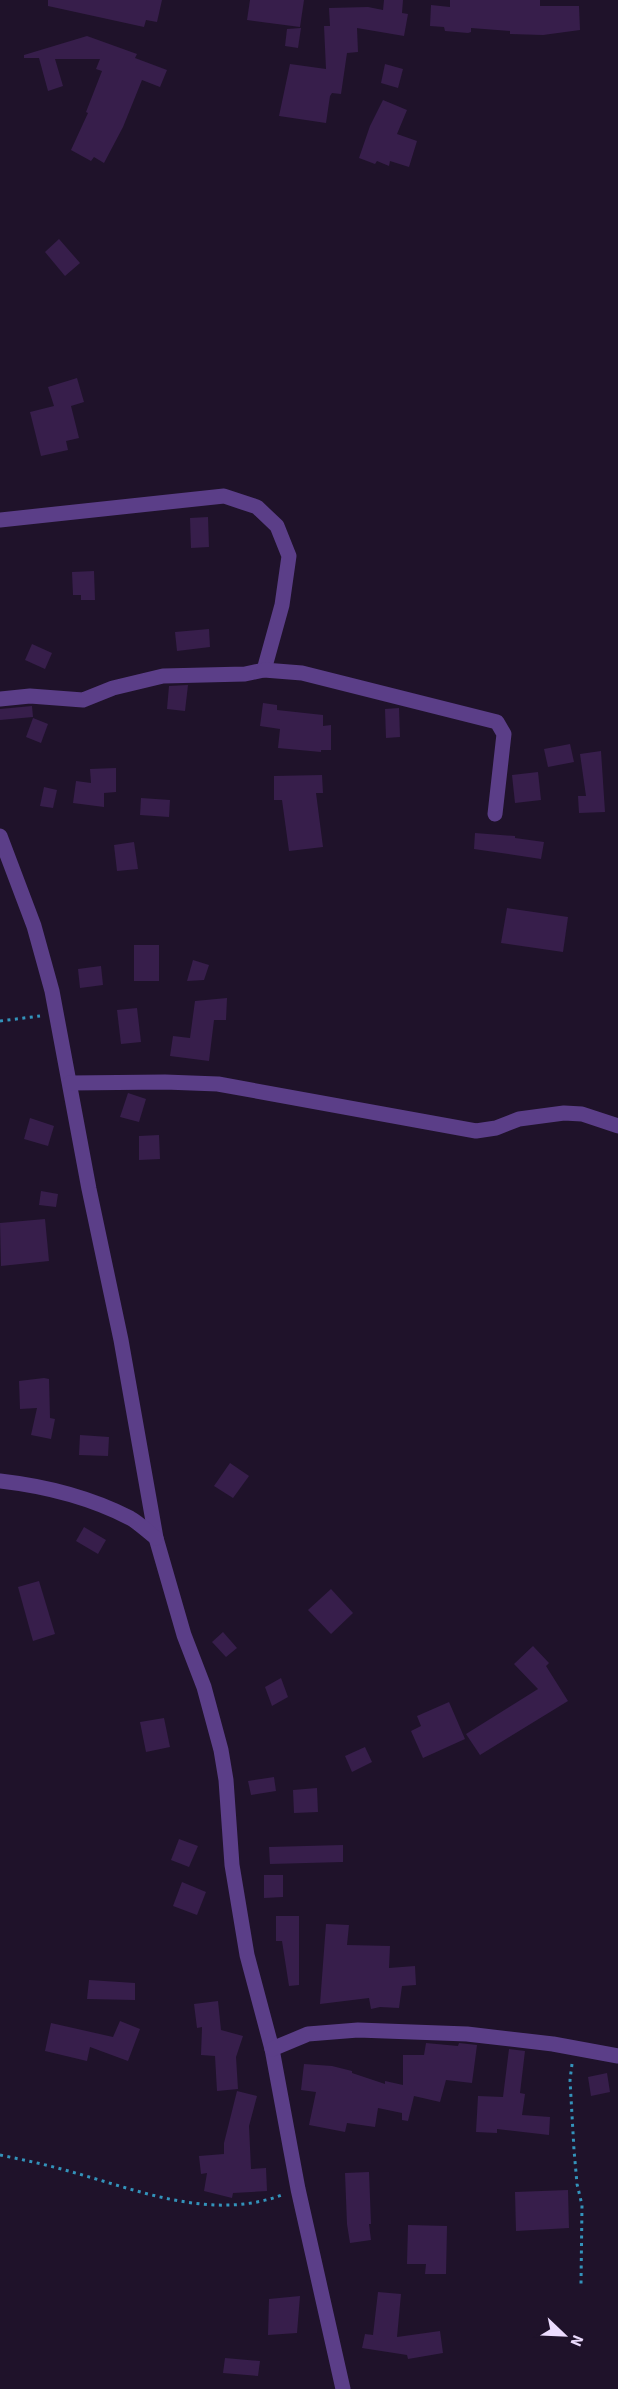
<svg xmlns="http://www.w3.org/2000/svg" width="618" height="2389" font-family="'Source Sans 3',sans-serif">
	<rect width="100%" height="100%" fill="#1f122a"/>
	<g fill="#371e4b">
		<polygon points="48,0 162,0 157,22 146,20 144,27 48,6"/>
		<polygon points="250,0 304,0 300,27 247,20"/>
		<polygon points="384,0 403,0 402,13 408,14 404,36 357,28 358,52 347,53 341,94 332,93 330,96 326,123 279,116 290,64 326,69 324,26 330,26 329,8 368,7 383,10"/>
		<polygon points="450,0 540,0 540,6 579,6 580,30 543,35 510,34 510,31 471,28 471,32 468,33 445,31 444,27 430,26 431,5 450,7"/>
		<polygon points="301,28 298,48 285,46 287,29"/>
		<polygon points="87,36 137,54 135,58 167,70 160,87 142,80 123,127 104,163 94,157 91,161 71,150 88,113 86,112 102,71 96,69 100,59 55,59 63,86 48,91 39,58 24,58 24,55"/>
		<polygon points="385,64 403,69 398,88 381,83"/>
		<polygon points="383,100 407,110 397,134 417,141 409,167 390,161 389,166 377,161 375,164 359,158 370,126"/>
		<polygon points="59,239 80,263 65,276 45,252"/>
		<polygon points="77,378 84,402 71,406 79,438 66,441 68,450 41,456 30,412 54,406 48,387"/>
		<polygon points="208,517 209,547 191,548 190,518"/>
		<polygon points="94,571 95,600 81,600 81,595 73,595 72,572"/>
		<polygon points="209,629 210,647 177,651 175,632"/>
		<polygon points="32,644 52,653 45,669 25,660"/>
		<polygon points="188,685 185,711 167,709 169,686"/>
		<polygon points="263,703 277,705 277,710 323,715 323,726 331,725 331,750 321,750 321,752 278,748 280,729 260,726"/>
		<polygon points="32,706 33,717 0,720 0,709"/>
		<polygon points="399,708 400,737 386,738 385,709"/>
		<polygon points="33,718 48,724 41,743 26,737"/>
		<polygon points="570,744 574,762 548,767 544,749"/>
		<polygon points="601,751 605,812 579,813 578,796 586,796 580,754"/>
		<polygon points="116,768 116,792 104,793 104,807 73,803 76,781 91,783 90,769"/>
		<polygon points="538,772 541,800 515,803 512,775"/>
		<polygon points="322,775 323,793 316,793 323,847 289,851 282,800 274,800 274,776"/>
		<polygon points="44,787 57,790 53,808 40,806"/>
		<polygon points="141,798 170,800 169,817 140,815"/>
		<polygon points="475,833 515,836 515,838 544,842 541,859 474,849"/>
		<polygon points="134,842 138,869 117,871 114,845"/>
		<polygon points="507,908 568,917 563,952 501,943"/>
		<rect x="134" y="945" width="25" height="36"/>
		<polygon points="193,960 209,965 204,980 187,981"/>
		<polygon points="101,966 103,985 80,988 78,969"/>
		<polygon points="227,998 226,1020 214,1020 209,1061 170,1056 173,1036 190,1038 195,1001"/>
		<polygon points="137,1008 141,1042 121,1044 117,1010"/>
		<polygon points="128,1093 146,1099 139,1122 120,1117"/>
		<polygon points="30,1118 54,1126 48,1146 24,1139"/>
		<polygon points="159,1135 160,1159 139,1160 139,1136"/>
		<polygon points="41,1191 58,1194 56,1207 39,1205"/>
		<polygon points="45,1219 49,1261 1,1266 0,1223"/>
		<polygon points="44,1378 49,1379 50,1418 55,1419 51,1439 31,1435 37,1408 20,1409 19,1381"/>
		<polygon points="80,1435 109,1437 108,1456 79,1455"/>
		<polygon points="230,1463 249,1476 233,1498 214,1486"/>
		<polygon points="84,1527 106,1540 98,1554 76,1541"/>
		<polygon points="39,1581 55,1634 33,1641 18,1587"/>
		<polygon points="331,1589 353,1613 331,1634 308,1610"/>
		<polygon points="223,1632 237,1648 226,1657 212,1642"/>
		<polygon points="533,1646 549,1663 546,1666 568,1701 480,1755 466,1734 538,1689 514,1664"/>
		<polygon points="281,1678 288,1697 272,1706 265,1687"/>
		<polygon points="449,1702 465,1739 423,1758 411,1731 421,1726 417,1716"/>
		<polygon points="164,1718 170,1747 146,1752 140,1722"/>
		<polygon points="365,1747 372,1762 352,1772 345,1756"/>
		<polygon points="274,1777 276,1791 251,1795 248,1781"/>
		<polygon points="317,1788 318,1812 294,1813 293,1790"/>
		<polygon points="179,1839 198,1846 189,1867 171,1860"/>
		<polygon points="343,1845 343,1862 270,1864 269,1847"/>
		<polygon points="264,1875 283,1875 283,1897 264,1898"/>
		<polygon points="182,1882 206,1892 197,1915 173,1906"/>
		<polygon points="276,1916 299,1916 299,1985 289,1986 282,1941 276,1941"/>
		<polygon points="326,1924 349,1925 347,1945 390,1946 389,1968 415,1966 416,1985 402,1986 399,2008 380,2007 371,2009 369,1998 320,2004"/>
		<polygon points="89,1980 135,1983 135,2000 87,1999"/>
		<polygon points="218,2001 221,2030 243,2036 236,2057 238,2089 217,2091 215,2056 201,2055 202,2027 197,2028 194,2004"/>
		<polygon points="120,2021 140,2029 128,2061 90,2047 87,2061 45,2051 51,2023 113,2037"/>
		<polygon points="426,2043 458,2046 459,2043 477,2045 472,2083 446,2080 440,2102 414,2096 408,2121 402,2120 402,2113 378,2108 375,2127 347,2123 345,2132 309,2125 316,2092 301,2090 304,2064 332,2066 352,2071 352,2073 385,2084 385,2081 403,2085 403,2055 424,2055"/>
		<polygon points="509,2049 525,2051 520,2093 525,2094 522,2115 550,2117 549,2135 497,2129 497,2133 476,2132 478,2096 503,2097"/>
		<polygon points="607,2073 610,2092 591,2096 588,2077"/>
		<polygon points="237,2091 257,2096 249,2126 251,2169 266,2168 267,2191 233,2193 232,2198 204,2191 207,2173 201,2174 199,2156 224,2154 224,2143"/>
		<polygon points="369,2172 371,2224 369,2224 371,2240 350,2243 347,2224 345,2173"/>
		<polygon points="568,2190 569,2228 516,2231 515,2192"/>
		<polygon points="408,2225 447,2226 446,2274 425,2274 426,2264 407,2264"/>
		<polygon points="378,2292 401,2294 397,2337 440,2331 443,2353 408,2359 407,2355 362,2348 365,2334 373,2335"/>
		<polygon points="300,2296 297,2333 268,2335 269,2299"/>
		<polygon points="225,2358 260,2361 258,2376 223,2373"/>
	</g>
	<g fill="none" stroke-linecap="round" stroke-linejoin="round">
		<g stroke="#3393bb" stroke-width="3" stroke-dasharray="3 4.5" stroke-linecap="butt">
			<polyline points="0,1021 40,1016"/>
			<polyline points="572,2064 570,2080 574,2150 577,2184 582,2205 581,2284"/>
			<path d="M0,2155c24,5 48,10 72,17 68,19 140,49 210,23"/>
		</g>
		<g stroke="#5b3e88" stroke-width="15">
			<polyline points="0,520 224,496 257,507 277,526 289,556 282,605 264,670 245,674 163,676 113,688 83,700 30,696 0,699"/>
			<polyline points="264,670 302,673 497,722 504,734 495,814"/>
			<polyline points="0,836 34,926 52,991 89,1189 121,1340 156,1538 184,1635 204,1687 221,1750 226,1780 232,1865 247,1955 272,2049 298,2189 343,2389"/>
			<polyline points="70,1083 165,1082 218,1084 476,1131 496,1128 519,1119 564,1113 582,1114 618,1126"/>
			<path d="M0,1481c44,5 91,17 130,37 9,5 18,14 26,20"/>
			<polyline points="272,2049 308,2034 358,2030 467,2034 553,2044 618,2056"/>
		</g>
	</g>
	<g transform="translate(564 2335) rotate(113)" stroke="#1f122a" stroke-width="4.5" paint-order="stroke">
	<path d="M0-4.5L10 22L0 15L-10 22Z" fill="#ecdcfe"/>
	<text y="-9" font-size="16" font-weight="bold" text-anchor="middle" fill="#ecdcfe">N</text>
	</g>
</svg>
